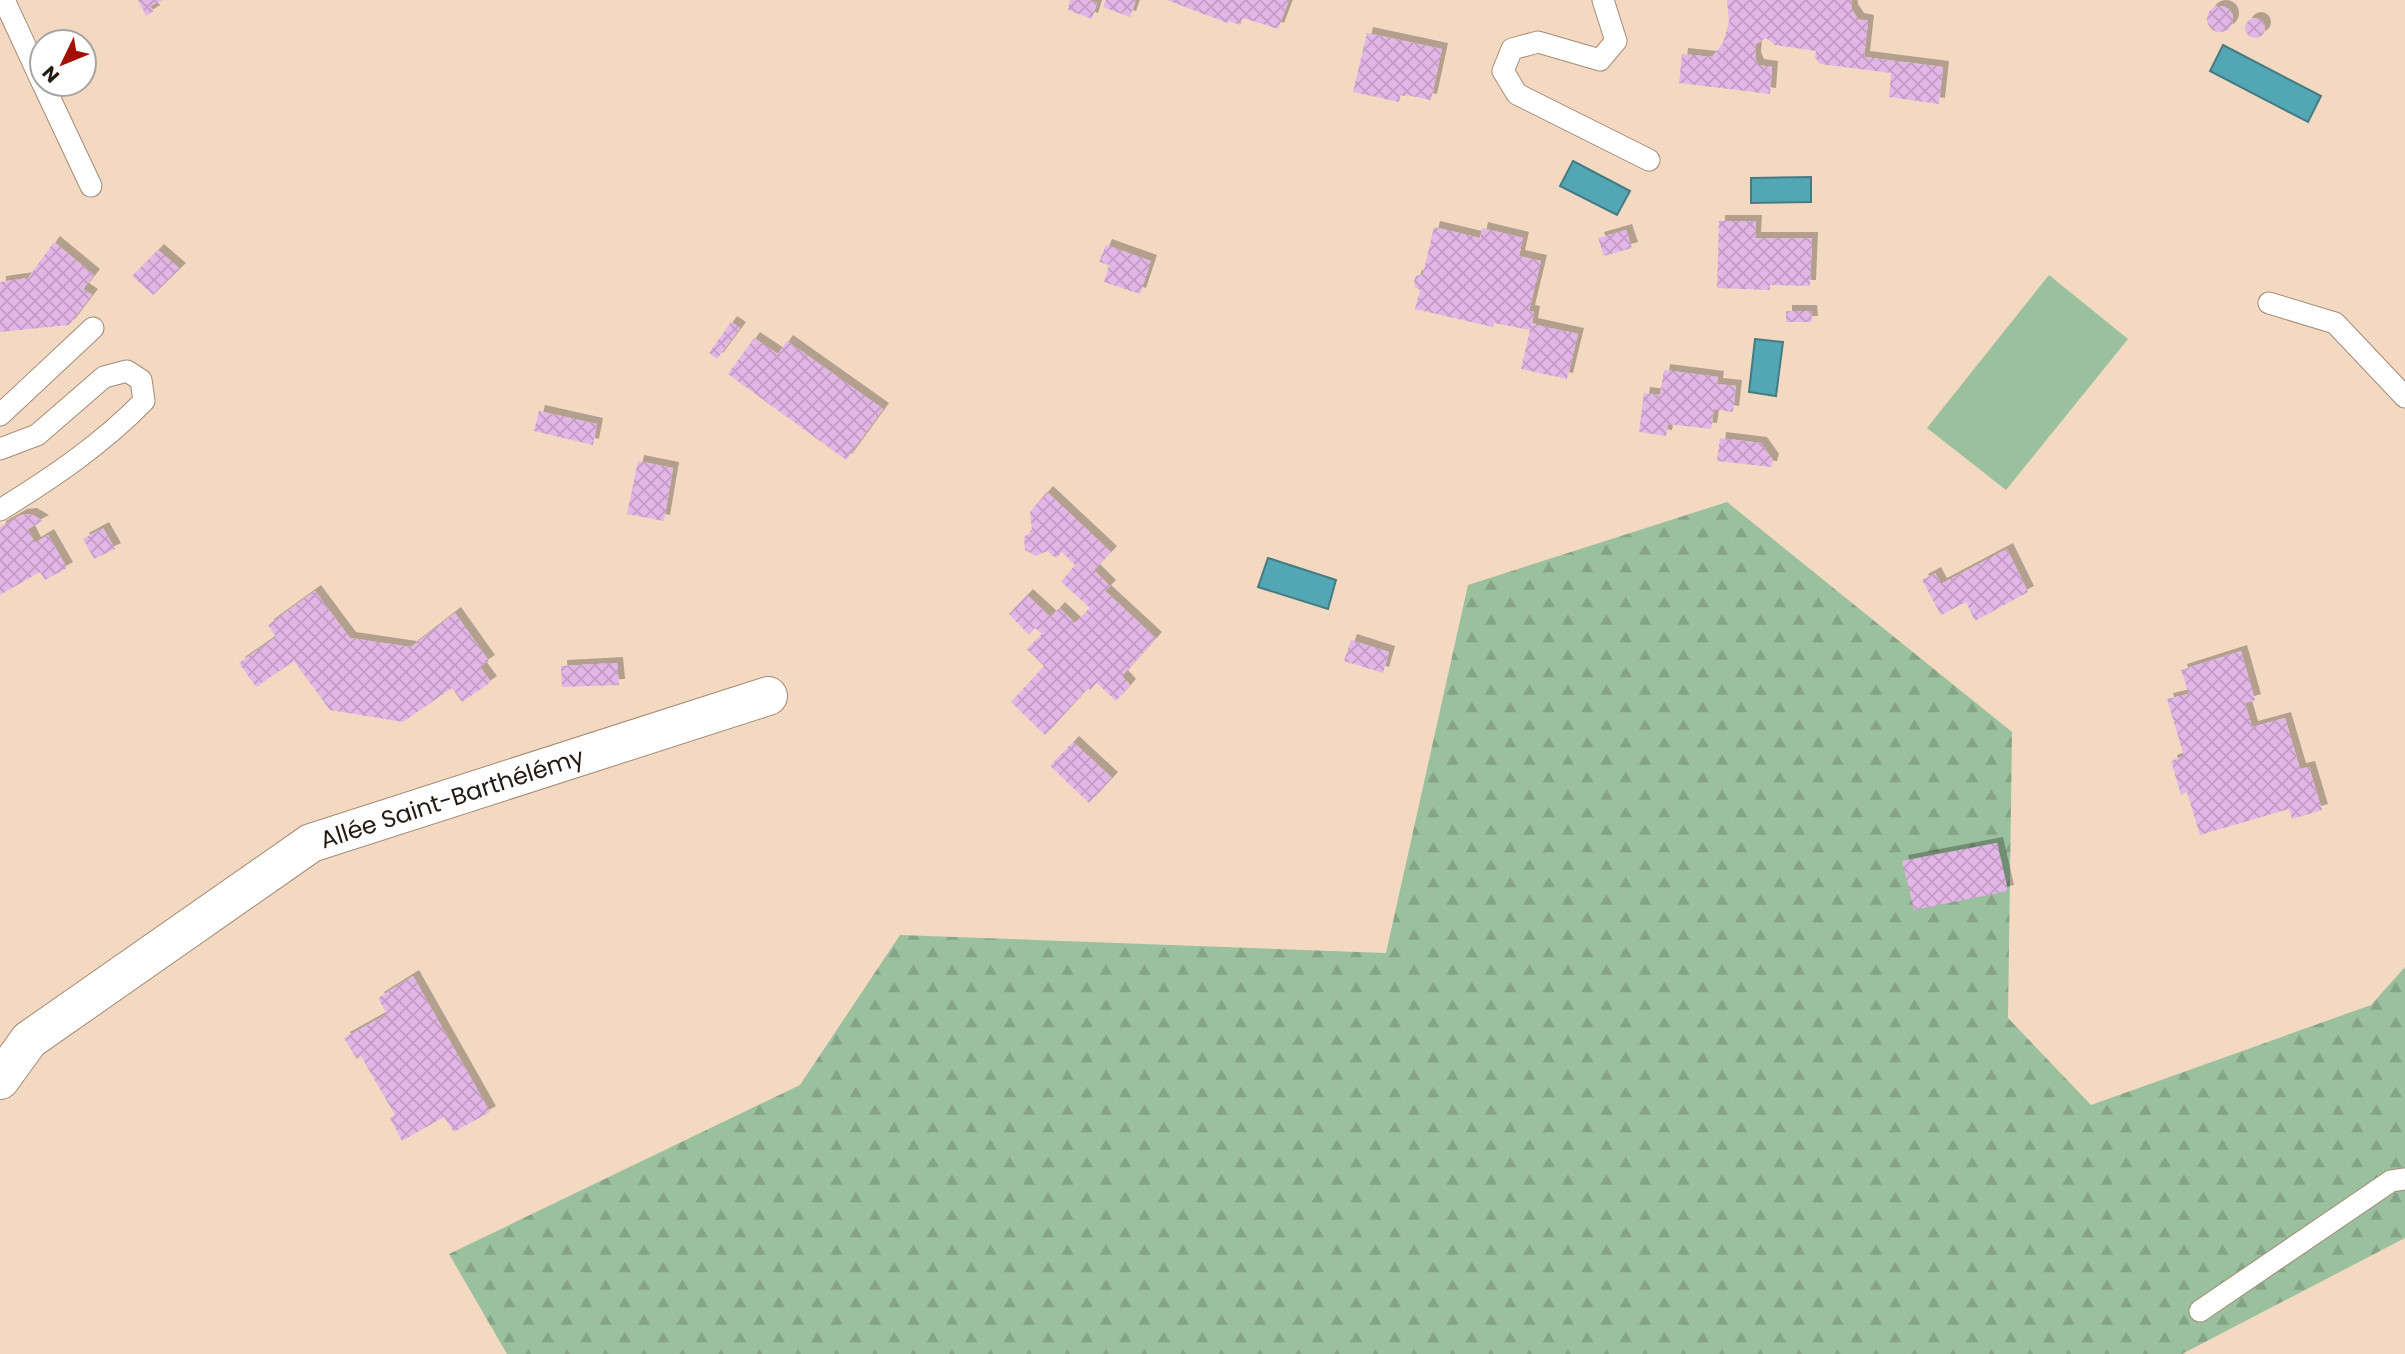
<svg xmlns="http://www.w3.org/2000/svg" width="2405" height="1354" font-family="Poppins,sans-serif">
	<defs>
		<pattern id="forest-firs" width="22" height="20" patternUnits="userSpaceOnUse" patternTransform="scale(1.75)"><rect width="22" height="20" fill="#9ac09d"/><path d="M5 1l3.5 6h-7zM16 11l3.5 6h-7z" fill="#85a486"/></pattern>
		<pattern id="building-cross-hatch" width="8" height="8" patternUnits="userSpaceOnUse" patternTransform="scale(1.75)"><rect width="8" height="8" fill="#e2b6e7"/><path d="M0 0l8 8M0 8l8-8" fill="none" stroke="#c29cc5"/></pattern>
		<filter id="shadow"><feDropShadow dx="6" dy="-6" stdDeviation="0" flood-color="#0004"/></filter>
	</defs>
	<rect width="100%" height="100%" fill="#f4d9c2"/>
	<polygon fill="url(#forest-firs)" points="1727,502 2012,732 2008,1018 2091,1105 2371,1005 2405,967 2405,1238 2182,1354 507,1354 449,1254 800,1085 900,935 1386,953 1468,585"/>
	<polygon fill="#9ac09d" points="2049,275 2128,339 2006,490 1927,428"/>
	<g fill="#53a6b4" stroke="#457c84" stroke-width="2">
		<polygon points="2223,45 2321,96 2308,122 2210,71"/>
		<polygon points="1573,161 1630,191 1617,215 1560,186"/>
		<polygon points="1811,177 1811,202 1751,203 1751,178"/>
		<polygon points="1755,339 1783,342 1776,396 1749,392"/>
		<polygon points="1268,558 1336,580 1328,609 1258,587"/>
	</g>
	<g fill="url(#building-cross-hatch)" filter="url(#shadow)">
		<polygon points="138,0 163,0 150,6 154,11 146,16"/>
		<polygon points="1070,0 1089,0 1097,3 1092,19 1068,10"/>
		<polygon points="1106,0 1136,0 1130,17 1103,7"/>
		<polygon points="1167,0 1289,0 1278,29 1243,18 1240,25 1229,21 1227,23"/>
		<polygon points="1727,0 1851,0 1852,10 1858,19 1868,21 1864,57 1943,67 1939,104 1889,97 1891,73 1820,64 1815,57 1816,51 1775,45 1766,38 1756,44 1755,58 1758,65 1772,67 1770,94 1679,83 1682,54 1712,57 1723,43 1729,22"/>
		<circle cx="2220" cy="19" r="13"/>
		<circle cx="2255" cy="28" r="10"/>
		<polygon points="1367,33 1442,49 1431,100 1401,94 1399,102 1353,92"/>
		<polygon points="1719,221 1756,221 1755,238 1812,238 1810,286 1770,285 1770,290 1717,288"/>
		<polygon points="1434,227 1480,238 1482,228 1523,238 1519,256 1541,261 1529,311 1534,312 1532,324 1578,334 1567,379 1521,369 1530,330 1494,323 1493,327 1415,309 1420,290 1415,287 1414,281 1416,276 1423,274"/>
		<polygon points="1626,230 1632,248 1604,256 1598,238"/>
		<polygon points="54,242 94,275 83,289 92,295 69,325 0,332 0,282 28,278"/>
		<polygon points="1106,245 1151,261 1140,294 1104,282 1109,265 1099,262"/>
		<polygon points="158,250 180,269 153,295 132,276"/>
		<polygon points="1786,311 1811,311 1812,322 1786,322"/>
		<polygon points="731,322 740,328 717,359 709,353"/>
		<polygon points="754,338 778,354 787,341 883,409 846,460 728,374"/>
		<polygon points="1664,370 1718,377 1717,384 1736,386 1733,412 1714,409 1711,429 1668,424 1666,436 1639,432 1644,393 1660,395"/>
		<polygon points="539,411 597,424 593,445 534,431"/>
		<polygon points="1720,438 1761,443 1773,460 1771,467 1717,461"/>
		<polygon points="638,461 673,468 664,521 627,514"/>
		<polygon points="1047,492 1111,552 1094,570 1110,586 1105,591 1156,638 1122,676 1130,685 1116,701 1097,683 1090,690 1088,688 1045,735 1011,702 1044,666 1027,649 1042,634 1035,628 1029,635 1009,614 1027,595 1051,617 1059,608 1075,623 1090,608 1061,582 1075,565 1062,552 1056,558 1047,551 1036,556 1025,550 1024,537 1032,531 1030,512"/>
		<polygon points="31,514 43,521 28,529 35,543 48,535 67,568 45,580 40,572 0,595 0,527 21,515"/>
		<polygon points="103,528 115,549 94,559 83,539"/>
		<polygon points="2007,549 2028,592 1975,621 1966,602 1941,615 1922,580 1935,573 1941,584"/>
		<polygon points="315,591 350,638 411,647 455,613 489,661 480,667 491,682 462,702 452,688 403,722 330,710 294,661 256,687 239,663 276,637 268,625"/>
		<polygon points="1351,640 1389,652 1383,673 1344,661"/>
		<polygon points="2241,651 2255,700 2245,703 2252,727 2285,718 2300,769 2309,767 2322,810 2292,819 2289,809 2200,835 2187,792 2181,795 2171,761 2184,756 2167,699 2189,694 2181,670"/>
		<polygon points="617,663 619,685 562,687 561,666"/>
		<polygon points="1073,742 1112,778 1089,803 1050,766"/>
		<polygon points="1997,843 2008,891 1914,910 1902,861"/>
		<polygon points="413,976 490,1112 454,1132 444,1117 402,1141 390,1118 395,1115 361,1056 357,1059 344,1038 387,1014 378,998"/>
	</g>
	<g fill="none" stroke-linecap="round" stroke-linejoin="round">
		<g stroke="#a48b76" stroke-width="23">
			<g id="service">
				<polyline points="4,0 42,82"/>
				<polyline points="1603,0 1616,41 1600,60 1538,42 1512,49 1503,71 1517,94 1649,160"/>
				<polyline points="43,84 91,186"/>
				<polyline points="2269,303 2335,323 2405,397"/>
				<polyline points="0,415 93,328"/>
				<path d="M0,449l37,-14 67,-58 23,-6 14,9 3,21c-43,44 -92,77 -144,109"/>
				<polyline points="2200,1311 2391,1181 2405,1179"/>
			</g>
		</g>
		<g stroke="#a48b76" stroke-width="40">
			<polyline id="minor" points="0,1080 29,1040 311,843 768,696"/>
		</g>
		<use href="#service" stroke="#fff" stroke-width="21"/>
		<use href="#minor" stroke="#fff" stroke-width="38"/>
	</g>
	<g text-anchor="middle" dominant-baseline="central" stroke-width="6" stroke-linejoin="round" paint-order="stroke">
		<g font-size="24" fill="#251b13" stroke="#fff">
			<text transform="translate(452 798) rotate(-18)">Allée Saint-Barthélémy</text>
		</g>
	</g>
	<g transform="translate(63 63) rotate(227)"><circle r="33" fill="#ffffff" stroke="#a8a4a1" stroke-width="2"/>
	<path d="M0-5L12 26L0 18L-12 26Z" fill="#a40f06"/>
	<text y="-10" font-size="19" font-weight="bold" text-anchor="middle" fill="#251b13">N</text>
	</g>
</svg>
